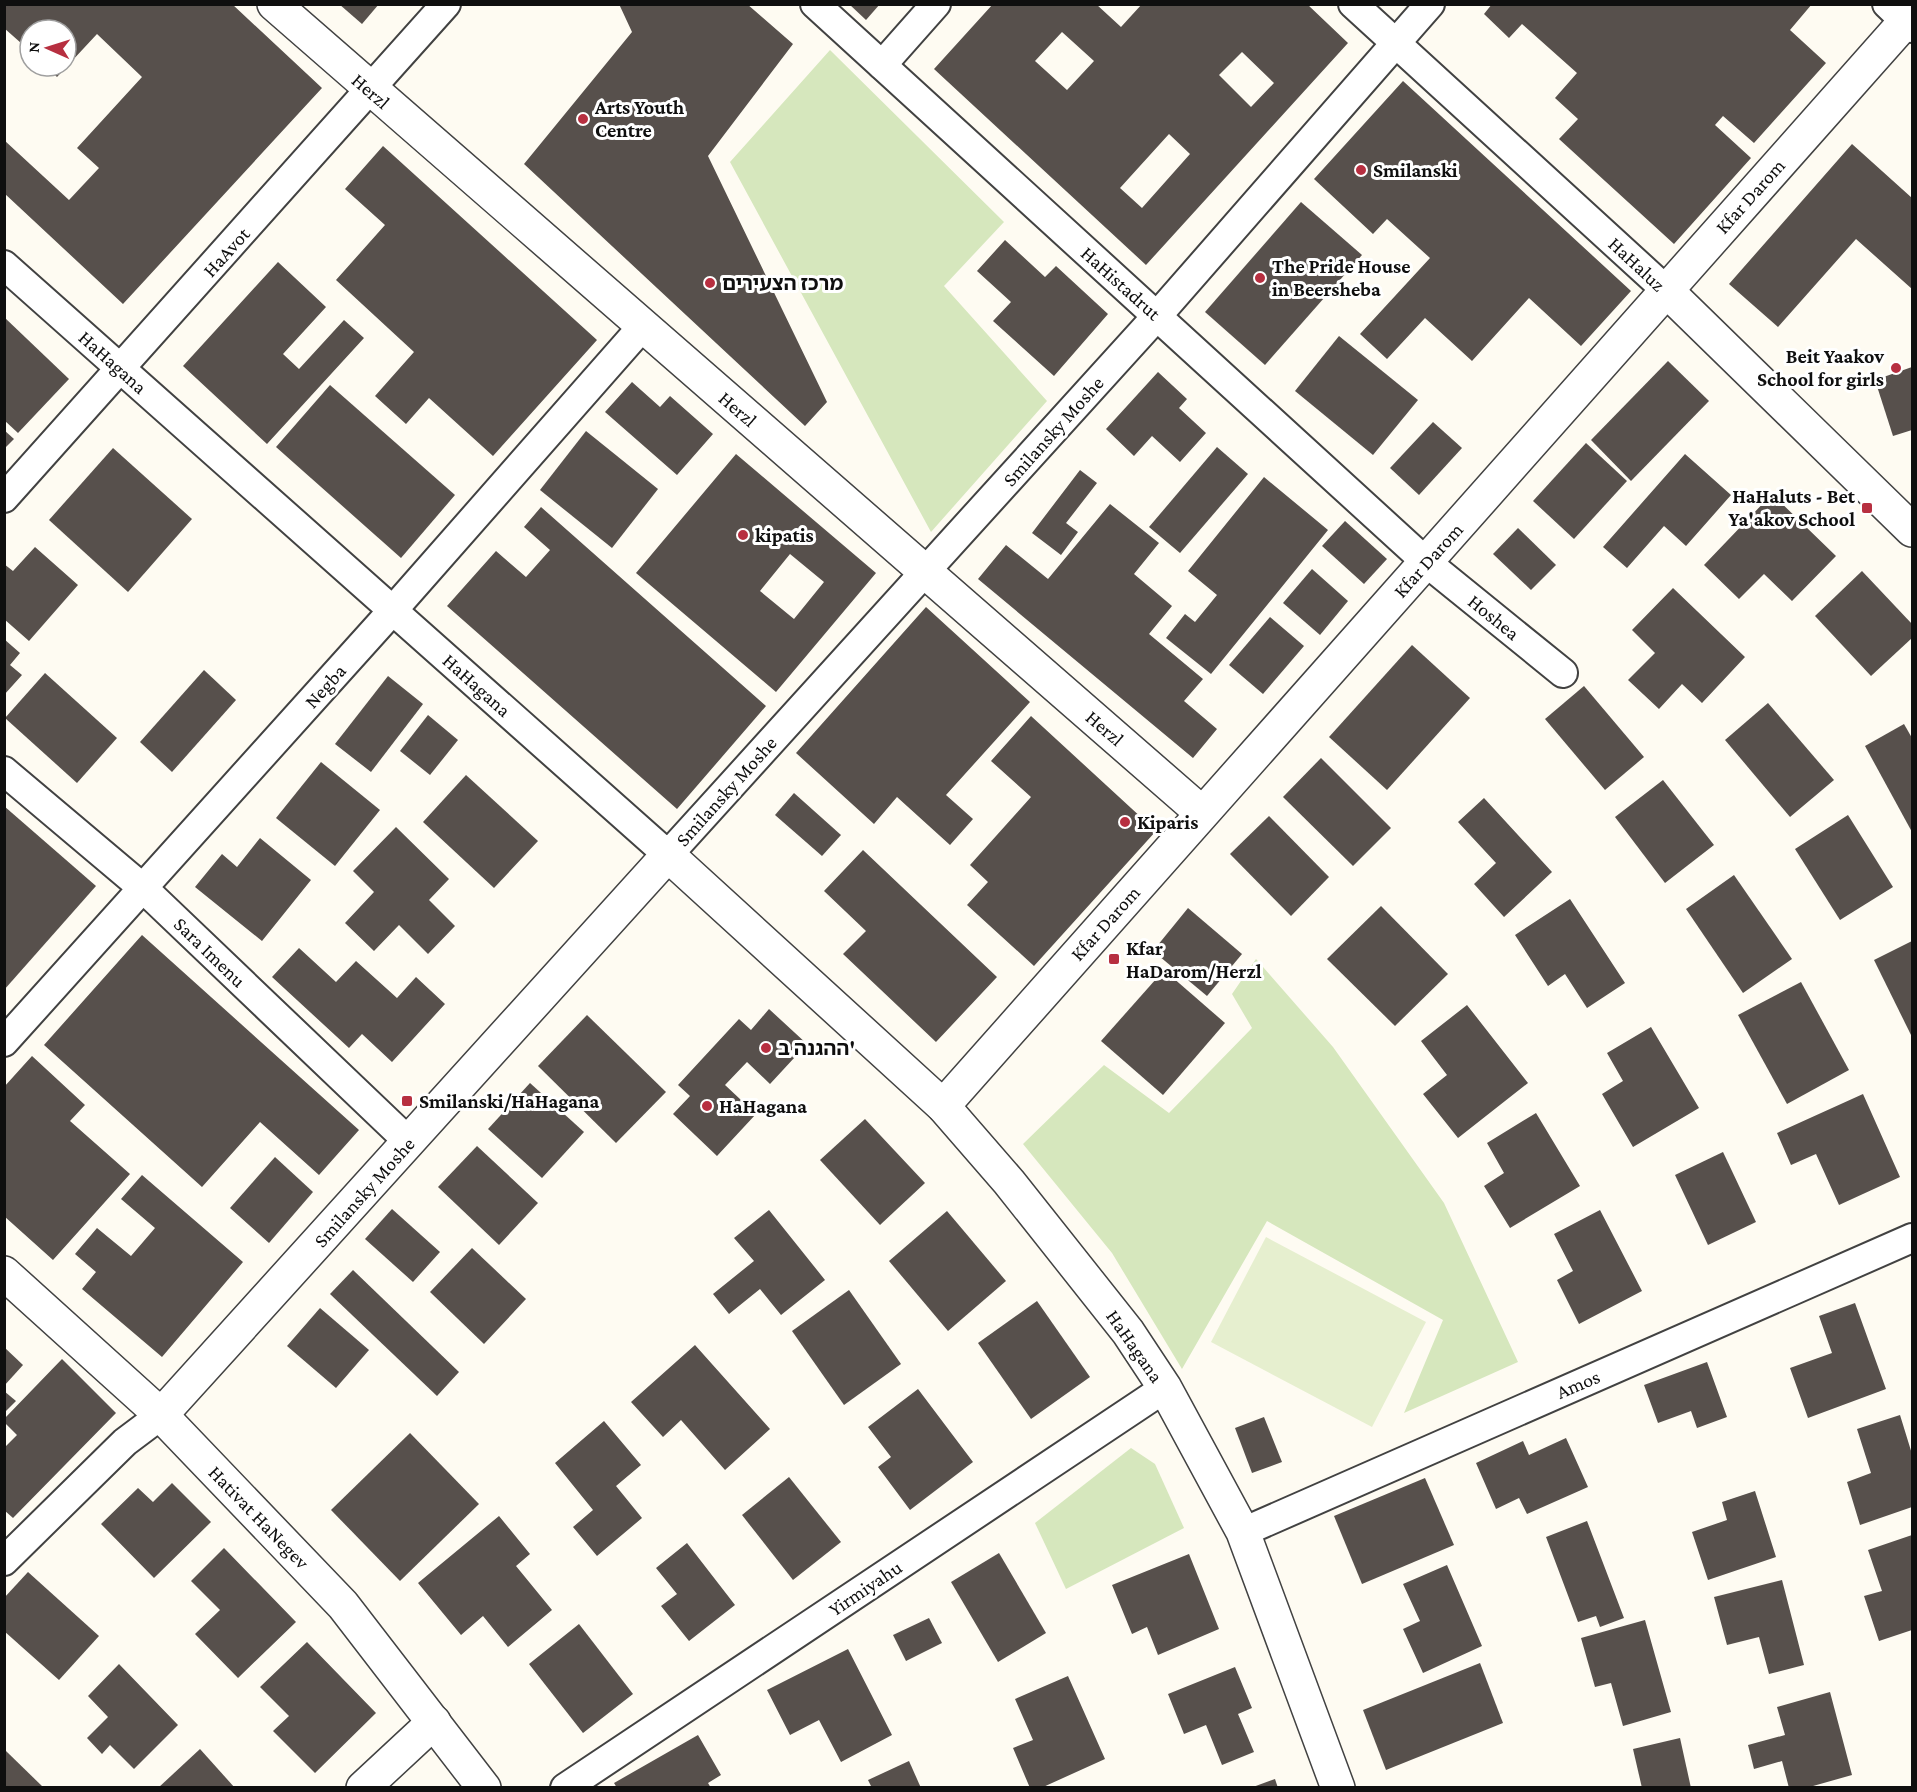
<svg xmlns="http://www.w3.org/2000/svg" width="1917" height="1792" font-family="'Crimson Pro','Noto Sans Hebrew',serif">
	<rect width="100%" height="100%" fill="#fefbf2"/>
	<g fill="#d6e7bd">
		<polygon points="830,50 1004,222 944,286 1047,401 931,532 730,162"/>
		<polygon points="1256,959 1333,1047 1444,1203 1518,1362 1404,1413 1443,1320 1267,1221 1182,1369 1112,1253 1023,1144 1104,1065 1169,1113 1252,1028 1232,994"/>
		<polygon points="1131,1448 1155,1464 1184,1528 1066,1589 1035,1523"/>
	</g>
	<polygon fill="#e6efcf" points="1266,1237 1426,1322 1372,1427 1211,1342"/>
	<g fill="#57504c" fill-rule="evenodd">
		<polygon points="4,4 232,4 322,88 123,304 4,193 4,140 69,200 99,168 77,148 142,77 97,34 57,77 46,66 66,66 66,30 30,30 30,51 4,28"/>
		<polygon points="339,4 379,4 362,24"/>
		<polygon points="619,4 747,4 793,44 708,156 827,402 805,426 524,164 632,32"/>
		<polygon points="849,4 880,4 866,20"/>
		<path d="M993,4h103l25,23 21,-23h165l41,39 -202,222 -212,-196zM1062,32l32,29 -27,29 -32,-29zM1242,52l32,31 -23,24 -32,-32zM1169,134l21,20 -48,54 -22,-20z"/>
		<polygon points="1492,4 1812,4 1790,30 1826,63 1754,143 1723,116 1715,125 1751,158 1674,244 1559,139 1578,119 1555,98 1577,73 1522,24 1509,38 1484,14"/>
		<polygon points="1403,81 1631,291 1581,346 1529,298 1472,361 1425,318 1387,359 1360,334 1430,258 1387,219 1373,234 1314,179"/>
		<polygon points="1852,144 1912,198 1912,289 1856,239 1778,327 1729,284"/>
		<polygon points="383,146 597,340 493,456 429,398 406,424 375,396 414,352 336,280 385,225 345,189"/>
		<polygon points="1301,202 1362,255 1265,365 1205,312"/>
		<polygon points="1005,240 1045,277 1056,266 1108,314 1054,376 993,321 1011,302 977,271"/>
		<polygon points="278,262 326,307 283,354 299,369 344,320 364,338 267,444 183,366"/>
		<polygon points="4,317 69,379 18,433 4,420"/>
		<polygon points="1339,336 1418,400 1373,455 1295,391"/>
		<polygon points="1668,361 1709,401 1631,481 1591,440"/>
		<polygon points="1912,367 1912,430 1893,436 1875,380"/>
		<polygon points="1158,372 1187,399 1179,408 1206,433 1180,462 1152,436 1134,456 1106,429"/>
		<polygon points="632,382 660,407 670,396 713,434 677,475 605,412"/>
		<polygon points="330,385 455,495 401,558 276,447"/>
		<polygon points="1433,422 1462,448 1419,495 1390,468"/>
		<polygon points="4,430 14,439 4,449"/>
		<polygon points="586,431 658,489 612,548 540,490"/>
		<polygon points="1586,443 1627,481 1574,539 1533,501"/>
		<polygon points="1217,447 1248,474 1180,553 1149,527"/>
		<polygon points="113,448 192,519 128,592 49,520"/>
		<path d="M736,454l140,119 -100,119 -140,-119zM790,554l34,28 -30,37 -34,-28z"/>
		<polygon points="1685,454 1731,495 1686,546 1664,526 1627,568 1603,547"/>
		<polygon points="1080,470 1097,483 1066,523 1078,532 1061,555 1032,533"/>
		<polygon points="1264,477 1328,530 1211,674 1166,638 1185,614 1195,622 1217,595 1188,571"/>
		<polygon points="1772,494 1836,556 1792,601 1764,574 1739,599 1704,565"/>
		<polygon points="1110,504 1159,543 1134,574 1172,606 1149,634 1203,679 1184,701 1217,729 1193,758 978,579 1006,545 1048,579"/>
		<polygon points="541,507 766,706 677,809 447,606 496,551 526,577 550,550 524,527"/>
		<polygon points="1345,521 1387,559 1364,584 1322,546"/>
		<polygon points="1518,528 1556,565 1531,590 1493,554"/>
		<polygon points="35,547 78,585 29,641 4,619 4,564 13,571"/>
		<polygon points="1312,569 1348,601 1320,635 1283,603"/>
		<polygon points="1862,571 1912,624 1912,638 1871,676 1815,616"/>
		<polygon points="1673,588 1745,657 1702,703 1682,684 1659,709 1628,680 1655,653 1632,630"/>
		<polygon points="926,607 1030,702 946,795 973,819 950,845 897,797 874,824 796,753"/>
		<polygon points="1270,617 1304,646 1263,694 1229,665"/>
		<polygon points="4,639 20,653 10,665 22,675 4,695"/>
		<polygon points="1412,645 1470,698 1387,790 1329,737"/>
		<polygon points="204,670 236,700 172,772 140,742"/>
		<polygon points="45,673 117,738 77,783 5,718"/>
		<polygon points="388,676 423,704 371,772 335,744"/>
		<polygon points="1584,686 1644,757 1605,790 1545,719"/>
		<polygon points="1768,703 1834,780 1790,817 1725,740"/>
		<polygon points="428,715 458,740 430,775 400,751"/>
		<polygon points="1031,716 1156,831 1034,966 967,905 988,882 970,865 1031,797 991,761"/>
		<polygon points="1904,724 1912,738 1912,832 1865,746"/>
		<polygon points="1321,758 1391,828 1353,866 1283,797"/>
		<polygon points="321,762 380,810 335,866 276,818"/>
		<polygon points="466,775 538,841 494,888 423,822"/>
		<polygon points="1663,780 1714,845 1665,883 1615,817"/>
		<polygon points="794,793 841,835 822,856 775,815"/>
		<polygon points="1484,798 1552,872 1504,917 1474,884 1496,863 1458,822"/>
		<polygon points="4,806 96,886 4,990"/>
		<polygon points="1848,815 1893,887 1840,920 1795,849"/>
		<polygon points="1269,816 1329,877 1291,916 1230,854"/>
		<polygon points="396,827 449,879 429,900 455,926 428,954 399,925 374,951 345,923 374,892 353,871"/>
		<polygon points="260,838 311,880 262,941 195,887 222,854 237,867"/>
		<polygon points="863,850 997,977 936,1042 843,954 866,931 824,891"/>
		<polygon points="1734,875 1792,959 1743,993 1686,909"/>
		<polygon points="1570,899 1625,983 1587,1008 1565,974 1548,986 1515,935"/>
		<polygon points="1381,906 1448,974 1395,1026 1327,959"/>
		<polygon points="1188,908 1242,954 1207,996 1153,951"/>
		<polygon points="142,935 359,1130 319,1175 260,1122 202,1187 44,1045"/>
		<polygon points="1912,941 1912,1037 1874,960"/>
		<polygon points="299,948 336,982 356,961 397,998 416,977 445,1004 392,1062 362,1034 349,1048 272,977"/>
		<polygon points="1164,970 1225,1023 1163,1095 1101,1041"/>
		<polygon points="1801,982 1849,1070 1787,1104 1738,1015"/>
		<polygon points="1467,1005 1528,1083 1458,1138 1423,1094 1447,1075 1421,1041"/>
		<polygon points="769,1009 807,1044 770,1084 747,1062 725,1085 756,1114 717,1156 673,1114 690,1096 678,1085 739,1019 751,1030"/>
		<polygon points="587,1015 666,1092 616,1143 538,1066"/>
		<polygon points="1651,1027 1699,1108 1633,1147 1602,1094 1623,1081 1607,1053"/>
		<polygon points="32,1056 85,1105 70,1121 130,1174 53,1260 4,1216 4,1087"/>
		<polygon points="530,1083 584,1132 542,1178 488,1129"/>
		<polygon points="1863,1094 1900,1177 1839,1205 1816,1154 1791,1165 1777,1133"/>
		<polygon points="1536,1113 1580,1186 1510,1228 1484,1186 1504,1173 1487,1143"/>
		<polygon points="865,1119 925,1183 880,1225 820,1160"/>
		<polygon points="477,1146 538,1203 499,1245 438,1187"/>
		<polygon points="1723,1152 1756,1222 1708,1245 1675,1175"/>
		<polygon points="275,1157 313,1192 269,1243 230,1208"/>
		<polygon points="142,1175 243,1262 162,1357 82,1289 96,1272 75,1254 97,1228 131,1256 155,1228 121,1199"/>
		<polygon points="392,1209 440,1252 413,1282 365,1239"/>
		<polygon points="769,1210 825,1280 781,1315 760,1289 729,1314 713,1294 754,1261 734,1238"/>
		<polygon points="1600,1210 1642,1291 1579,1324 1557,1280 1573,1271 1554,1234"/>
		<polygon points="947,1211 1006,1281 948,1331 889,1261"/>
		<polygon points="472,1248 526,1299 484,1344 430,1292"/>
		<polygon points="353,1270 459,1372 437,1396 330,1294"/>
		<polygon points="849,1290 901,1364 844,1405 792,1331"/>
		<polygon points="1037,1301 1090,1377 1031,1419 978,1343"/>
		<polygon points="1855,1303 1886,1389 1808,1418 1790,1368 1832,1353 1819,1316"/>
		<polygon points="320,1308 369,1350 336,1388 287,1346"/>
		<polygon points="695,1345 770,1429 725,1470 681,1420 663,1437 631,1402"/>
		<polygon points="4,1347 23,1365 4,1386"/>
		<polygon points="62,1359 116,1413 13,1518 4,1510 4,1448 17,1435 5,1423 5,1418"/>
		<polygon points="1707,1362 1727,1417 1697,1428 1691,1411 1658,1423 1644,1385"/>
		<polygon points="918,1389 973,1462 910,1510 878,1467 891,1457 868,1427"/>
		<polygon points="4,1391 16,1401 4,1413"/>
		<polygon points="1900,1415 1912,1454 1912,1507 1860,1525 1847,1482 1871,1473 1857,1429"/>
		<polygon points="1264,1417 1282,1462 1252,1473 1235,1428"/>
		<polygon points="604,1421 641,1465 616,1486 642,1518 597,1556 573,1527 593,1510 555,1463"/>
		<polygon points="410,1433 479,1504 400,1581 331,1510"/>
		<polygon points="1566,1438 1588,1487 1527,1514 1519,1498 1496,1509 1476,1463 1523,1441 1529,1455"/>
		<polygon points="789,1477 841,1542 793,1580 742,1515"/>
		<polygon points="1425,1478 1454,1545 1362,1584 1334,1516"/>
		<polygon points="172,1483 211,1522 154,1578 101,1524 138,1488 153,1502"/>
		<polygon points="1755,1491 1776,1557 1708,1580 1692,1532 1727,1520 1722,1502"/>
		<polygon points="499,1516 530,1554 516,1566 552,1610 508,1647 483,1616 461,1635 418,1583"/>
		<polygon points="1587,1521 1624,1618 1600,1627 1596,1616 1578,1622 1546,1537"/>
		<polygon points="1912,1535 1912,1630 1879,1641 1864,1596 1882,1591 1868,1550"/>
		<polygon points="687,1543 735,1605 689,1641 661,1606 677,1594 656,1568"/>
		<polygon points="224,1548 296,1622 238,1678 195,1634 220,1610 191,1581"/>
		<polygon points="999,1553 1046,1633 998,1662 951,1582"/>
		<polygon points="1189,1554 1219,1629 1158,1655 1147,1627 1132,1634 1112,1585"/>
		<polygon points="1447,1565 1482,1646 1423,1673 1403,1629 1420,1621 1403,1584"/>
		<polygon points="28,1572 99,1636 59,1680 4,1631 4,1598"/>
		<polygon points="1782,1580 1804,1665 1769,1674 1759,1637 1727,1645 1714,1597"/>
		<polygon points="929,1618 942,1643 906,1661 893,1635"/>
		<polygon points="1645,1620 1671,1712 1623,1726 1611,1683 1595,1687 1581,1638"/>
		<polygon points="579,1624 633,1694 583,1733 529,1664"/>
		<polygon points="307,1642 376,1713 315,1773 273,1731 289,1716 260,1687"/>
		<polygon points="848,1649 892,1735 841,1762 819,1720 790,1735 767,1690"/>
		<polygon points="1480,1663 1503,1723 1386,1770 1363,1710"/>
		<polygon points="119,1664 178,1725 134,1769 110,1745 102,1754 87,1738 108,1717 88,1696"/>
		<polygon points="1235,1667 1252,1708 1238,1714 1254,1752 1222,1765 1206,1725 1184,1734 1168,1694"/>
		<polygon points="1068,1676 1105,1759 1041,1788 1030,1788 1013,1748 1033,1740 1015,1699"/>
		<polygon points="1830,1692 1852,1775 1806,1788 1789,1788 1782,1761 1754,1769 1748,1745 1785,1735 1777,1707"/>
		<polygon points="698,1735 721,1775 708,1783 711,1788 617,1788 614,1783"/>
		<polygon points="1680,1738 1691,1788 1642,1788 1633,1749"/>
		<polygon points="200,1749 235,1788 158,1788"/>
		<polygon points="6,1751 44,1788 4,1788"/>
		<polygon points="909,1761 921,1788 872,1788 868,1780"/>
		<polygon points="1275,1779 1278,1788 1253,1788 1253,1787"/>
	</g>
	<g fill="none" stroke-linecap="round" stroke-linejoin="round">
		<g stroke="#424242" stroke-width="32">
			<g id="minor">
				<polyline points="815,4 1426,562 1563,673"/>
				<polyline points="1353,4 1667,291"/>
				<polyline points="1887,4 1912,28"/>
				<polyline points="882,65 936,4"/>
				<polyline points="4,265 668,855 1157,316 1430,4"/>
				<polyline points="4,498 446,4"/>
				<polyline points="4,771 144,889 409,1142"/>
				<polyline points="4,1042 393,610 642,327"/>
				<polyline points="1243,1532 1912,1238"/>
				<polyline points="4,1561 125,1442 161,1415"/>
				<polyline points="565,1788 1165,1388"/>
			</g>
		</g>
		<g stroke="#424242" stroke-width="36">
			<g id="tertiary">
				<polyline points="274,4 1202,813"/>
				<polyline points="1667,291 1912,530"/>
				<polyline points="943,1106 1912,14"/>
				<polyline points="4,1273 161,1415 343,1605 484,1788"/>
				<polyline points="161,1415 668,855 943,1106 1009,1182 1128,1332 1165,1388 1243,1532 1338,1788"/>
				<polyline points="363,1788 434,1722"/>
			</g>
		</g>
		<use href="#minor" stroke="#fff" stroke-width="28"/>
		<use href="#tertiary" stroke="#fff" stroke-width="33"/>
	</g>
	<g fill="#b72f40" stroke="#fff" stroke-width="2">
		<circle cx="583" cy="119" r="6"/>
		<circle cx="1361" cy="170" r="6"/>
		<circle cx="1260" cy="278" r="6"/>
		<circle cx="710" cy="283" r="6"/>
		<circle cx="1896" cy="368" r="6"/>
		<rect x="1861" y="502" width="12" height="12" rx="3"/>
		<circle cx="743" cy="535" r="6"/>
		<circle cx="1125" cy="822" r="6"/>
		<rect x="1108" y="953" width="12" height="12" rx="3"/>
		<circle cx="766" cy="1048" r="6"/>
		<rect x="401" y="1095" width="12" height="12" rx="3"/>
		<circle cx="707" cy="1106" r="6"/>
	</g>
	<g text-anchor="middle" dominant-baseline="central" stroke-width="6" stroke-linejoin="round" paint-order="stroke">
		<g font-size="20" fill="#0f0f0f" stroke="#fff">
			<text transform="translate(371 91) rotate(41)">Herzl</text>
			<text transform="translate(1750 196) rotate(-48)">Kfar Darom</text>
			<text transform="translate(226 252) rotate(-48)">HaAvot</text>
			<text transform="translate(1637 264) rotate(43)">HaHaluz</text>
			<text transform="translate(1121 283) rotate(42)">HaHistadrut</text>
			<text transform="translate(113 362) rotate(42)">HaHagana</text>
			<text transform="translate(738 409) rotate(41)">Herzl</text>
			<text transform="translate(1053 431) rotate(-48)">Smilansky Moshe</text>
			<text transform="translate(1428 560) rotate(-48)">Kfar Darom</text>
			<text transform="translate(1494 617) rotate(39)">Hoshea</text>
			<text transform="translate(477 685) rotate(42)">HaHagana</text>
			<text transform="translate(325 686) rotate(-48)">Negba</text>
			<text transform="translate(1105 728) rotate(41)">Herzl</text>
			<text transform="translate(726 791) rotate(-48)">Smilansky Moshe</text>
			<text transform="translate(1105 923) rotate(-48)">Kfar Darom</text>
			<text transform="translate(210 952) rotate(44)">Sara Imenu</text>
			<text transform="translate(364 1192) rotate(-48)">Smilansky Moshe</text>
			<text transform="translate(1135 1346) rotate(55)">HaHagana</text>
			<text transform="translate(1578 1384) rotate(-23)">Amos</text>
			<text transform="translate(259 1517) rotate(46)">Hativat HaNegev</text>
			<text transform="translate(865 1588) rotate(-34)">Yirmiyahu</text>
		</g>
		<g font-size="20" font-weight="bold" fill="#0f0f0f" stroke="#fff" text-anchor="start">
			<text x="595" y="107">Arts Youth<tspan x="595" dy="23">Centre</tspan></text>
			<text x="1373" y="170">Smilanski</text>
			<text x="1272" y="266">The Pride House<tspan x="1272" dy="23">in Beersheba</tspan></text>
			<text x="722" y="283">מרכז הצעירים</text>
			<text x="1884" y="356" text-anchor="end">Beit Yaakov<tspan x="1884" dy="23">School for girls</tspan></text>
			<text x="1855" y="496" text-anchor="end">HaHaluts - Bet<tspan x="1855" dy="23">Ya'akov School</tspan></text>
			<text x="755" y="535">kipatis</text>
			<text x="1137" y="822">Kiparis</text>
			<text x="1126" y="948">Kfar<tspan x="1126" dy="23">HaDarom/Herzl</tspan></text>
			<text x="778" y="1048">ההגנה ב'</text>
			<text x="419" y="1101">Smilanski/HaHagana</text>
			<text x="719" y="1106">HaHagana</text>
		</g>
	</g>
	<rect width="1917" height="1792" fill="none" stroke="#0f0f0f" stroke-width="12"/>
	<g transform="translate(48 48) rotate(273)"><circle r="28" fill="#ffffff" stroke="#9f9f9f" stroke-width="1.5"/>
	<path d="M0-4.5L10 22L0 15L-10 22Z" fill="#b72f40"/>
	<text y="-9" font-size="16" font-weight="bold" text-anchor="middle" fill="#0f0f0f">N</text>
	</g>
</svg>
